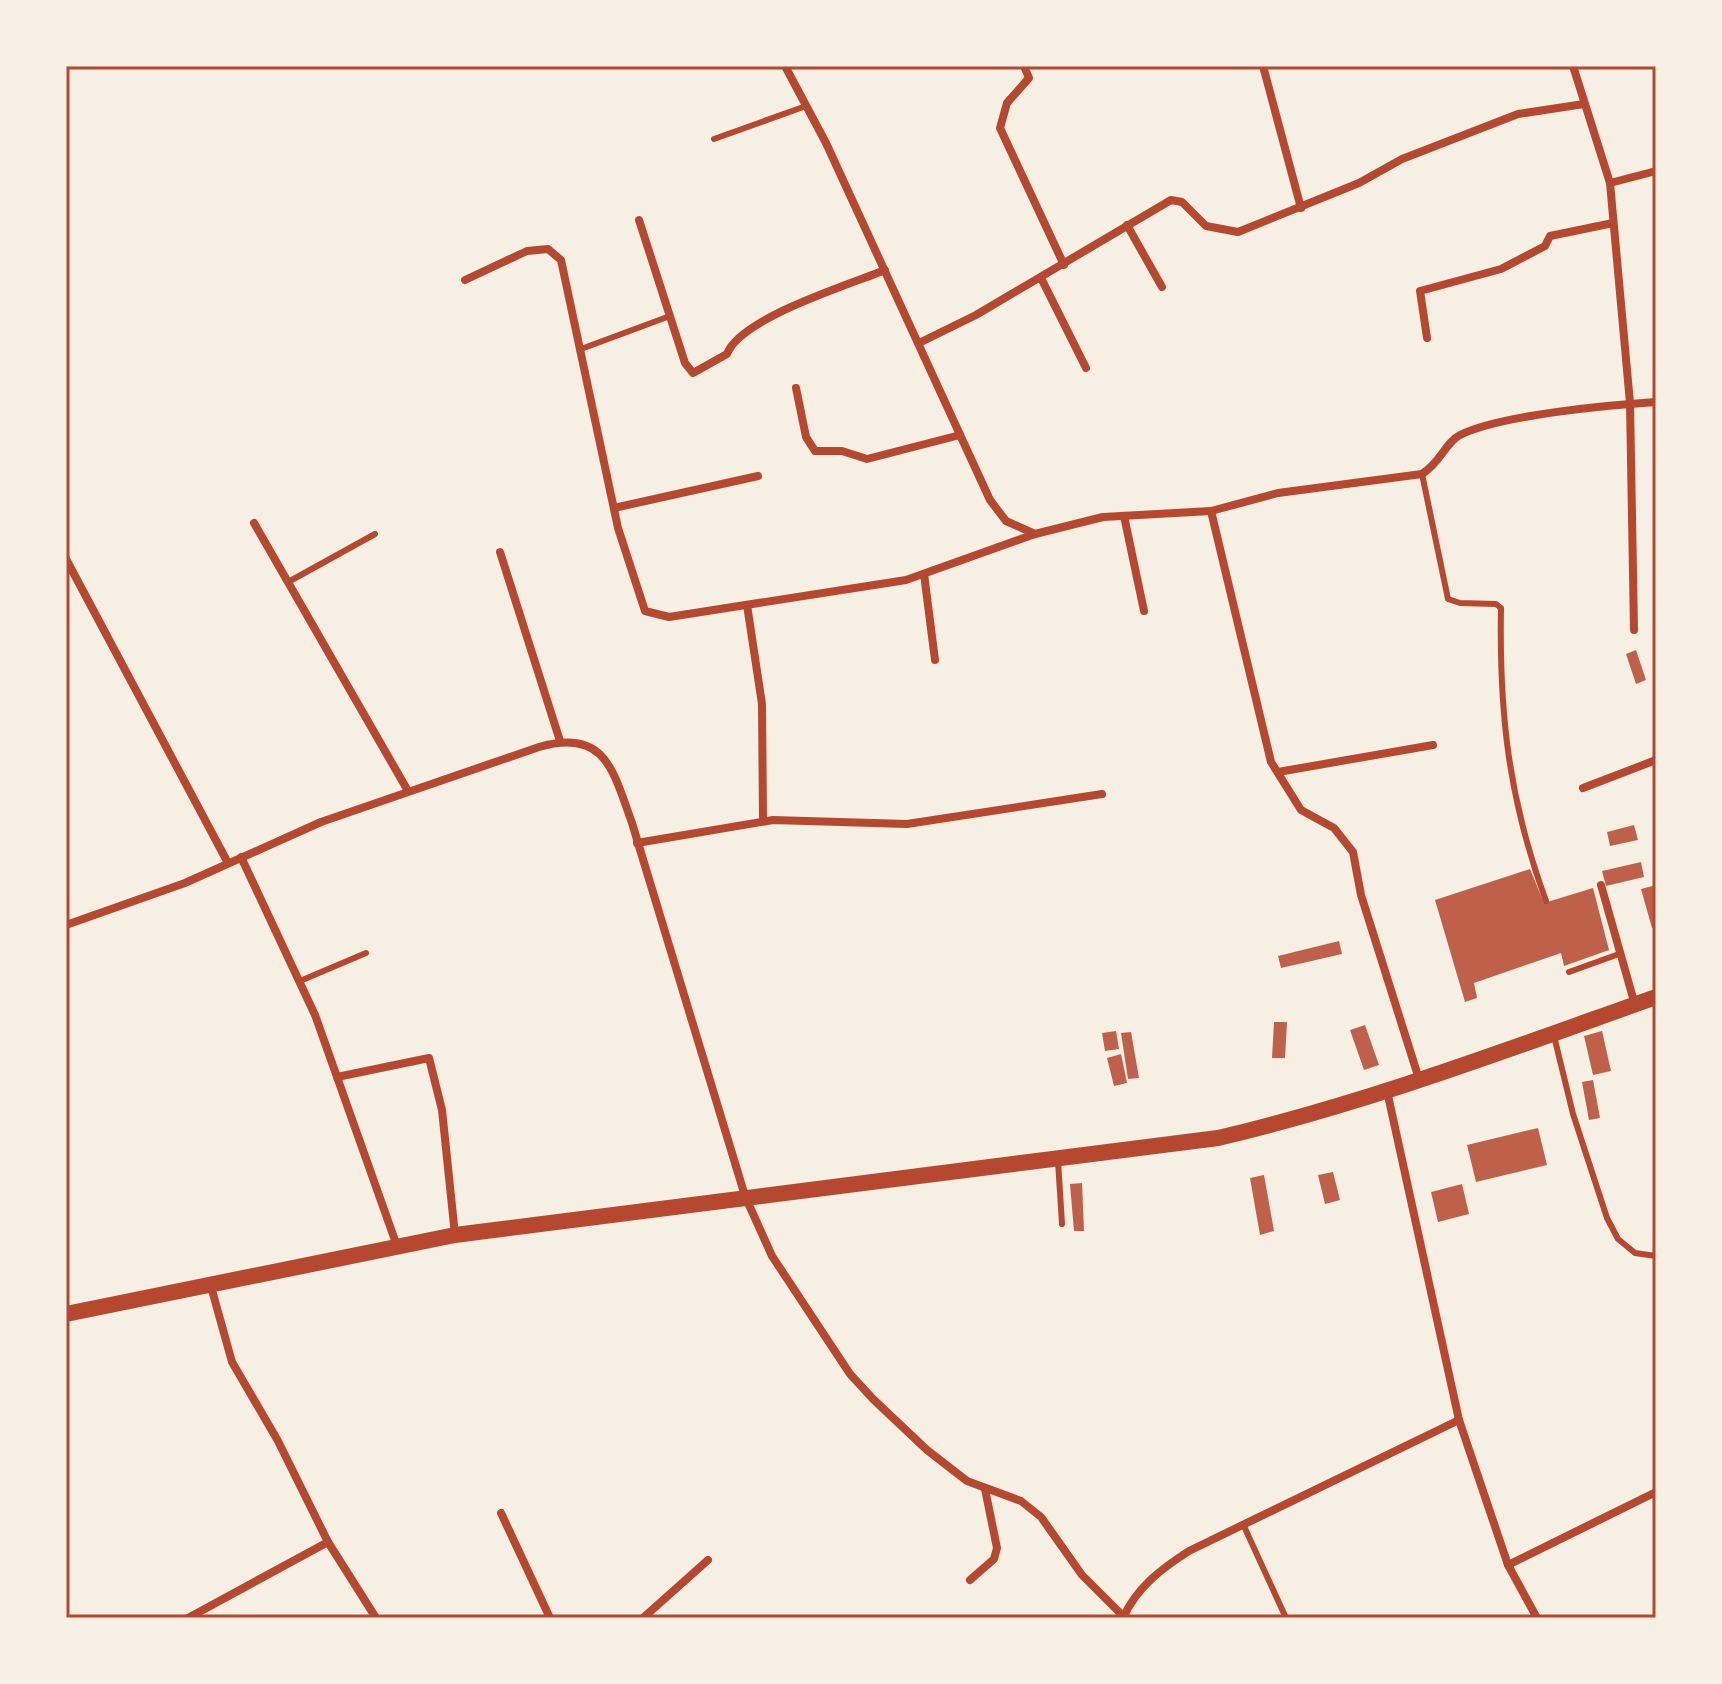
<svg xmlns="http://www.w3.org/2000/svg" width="1722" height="1684" font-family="Overpass,sans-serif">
	<rect width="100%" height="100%" fill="#f6efe4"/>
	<g fill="#bf614a">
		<polygon points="1636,650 1646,680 1636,684 1626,654"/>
		<polygon points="1634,825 1638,840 1610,846 1607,832"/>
		<polygon points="1641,862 1644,877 1606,886 1602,871"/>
		<polygon points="1530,869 1544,903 1593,888 1609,950 1564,966 1561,953 1474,983 1477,998 1465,1002 1435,900"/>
		<polygon points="1656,885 1656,927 1652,928 1641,889"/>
		<polygon points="1339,941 1342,954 1281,968 1278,956"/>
		<polygon points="1274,1022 1287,1022 1285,1058 1272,1058"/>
		<polygon points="1365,1025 1379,1065 1364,1070 1350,1030"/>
		<polygon points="1116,1031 1119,1049 1105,1051 1102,1033"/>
		<polygon points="1602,1031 1611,1071 1593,1075 1584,1036"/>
		<polygon points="1131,1032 1139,1078 1128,1079 1121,1033"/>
		<polygon points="1121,1054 1127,1083 1114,1086 1107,1058"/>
		<polygon points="1593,1080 1600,1118 1589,1120 1582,1082"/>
		<polygon points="1538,1128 1547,1165 1476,1182 1467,1145"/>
		<polygon points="1333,1172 1340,1200 1325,1204 1318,1175"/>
		<polygon points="1264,1175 1274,1231 1260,1235 1250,1178"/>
		<polygon points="1082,1183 1084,1231 1074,1231 1070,1184"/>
		<polygon points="1462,1184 1469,1214 1438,1222 1431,1192"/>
	</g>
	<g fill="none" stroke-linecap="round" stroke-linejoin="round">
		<g stroke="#b5482f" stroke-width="6">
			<polyline points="714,139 806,106"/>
			<polyline points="581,349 670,316"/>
			<path d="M1422,474l26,125 12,4 36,1 5,4c-2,107 8,192 45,293"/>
			<polyline points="290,581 375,534"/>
			<polyline points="1569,972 1619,954"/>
			<polyline points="300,981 366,953"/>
			<polyline points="1554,1036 1573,1114 1607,1218 1618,1239 1635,1253 1656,1256"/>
			<polyline points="1058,1161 1062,1224"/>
			<polyline points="1243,1524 1286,1618"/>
		</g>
		<g stroke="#b5482f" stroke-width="8">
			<polyline points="785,66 826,143 990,500 1006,521 1035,534"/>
			<polyline points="1024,66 1029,78 1007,103 1000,128 1064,265"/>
			<polyline points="1263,66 1301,208"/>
			<polyline points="1573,66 1610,183 1630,403 1634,630"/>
			<polyline points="1610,183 1656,171"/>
			<path d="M639,220l46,143 8,10 34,-19c13,-36 122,-69 158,-84"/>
			<polyline points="1127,225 1162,287"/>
			<polyline points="1041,278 1086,368"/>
			<path d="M465,280l62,-29 21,-2 13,11 57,268 27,83 24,6 237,-37 129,-46 68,-17 108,-6 67,-18 144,-19c19,-12 23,-31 38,-39 40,-20 149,-30 196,-33"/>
			<polyline points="1427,338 1420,291 1501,269 1545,246 1550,236 1613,223"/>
			<polyline points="919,343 976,315 1171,200 1182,202 1206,226 1238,232 1359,183 1402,159 1518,114 1584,104"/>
			<polyline points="796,388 806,437 815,451 842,451 867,459 960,435"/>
			<polyline points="614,508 758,476"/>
			<polyline points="1211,511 1271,762 1301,810 1334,828 1353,852 1361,895 1419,1079"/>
			<polyline points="1124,516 1144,611"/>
			<polyline points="254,523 408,791"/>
			<polyline points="500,552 560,741"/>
			<polyline points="66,559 228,863"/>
			<polyline points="924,574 935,660"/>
			<polyline points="747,605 762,704 763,821"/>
			<polyline points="1278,772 1433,745"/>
			<polyline points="1583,788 1656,760"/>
			<polyline points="637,843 773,820 907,824 1102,794"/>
			<polyline points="241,857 315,1015 397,1246"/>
			<polyline points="1601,885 1635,1005"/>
			<path d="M66,925l119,-42 136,-61 218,-75c67,-19 74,24 93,76l113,373 27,60 78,118 23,25 54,51 40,31 54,20 20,16 41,58 41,41"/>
			<polyline points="337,1077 429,1058 442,1110 455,1235"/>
			<polyline points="1387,1091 1459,1420 1508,1565 1537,1618"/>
			<polyline points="210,1283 232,1362 278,1441 328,1542 376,1618"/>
			<polyline points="501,1513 550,1618"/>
			<polyline points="1508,1565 1656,1492"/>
			<polyline points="970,1580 994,1559 997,1548 985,1489"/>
			<polyline points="188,1618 328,1542"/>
			<polyline points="643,1618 708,1560"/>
			<path d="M1123,1618c14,-31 38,-49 66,-67l270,-131"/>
		</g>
		<path stroke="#b5482f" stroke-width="16" d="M66,1314l389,-79 763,-97c149,-35 294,-90 438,-141"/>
	</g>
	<rect width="1722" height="1684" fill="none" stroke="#f6efe4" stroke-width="136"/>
	<rect x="68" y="68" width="1586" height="1548" fill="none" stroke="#b5482f" stroke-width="3"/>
</svg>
